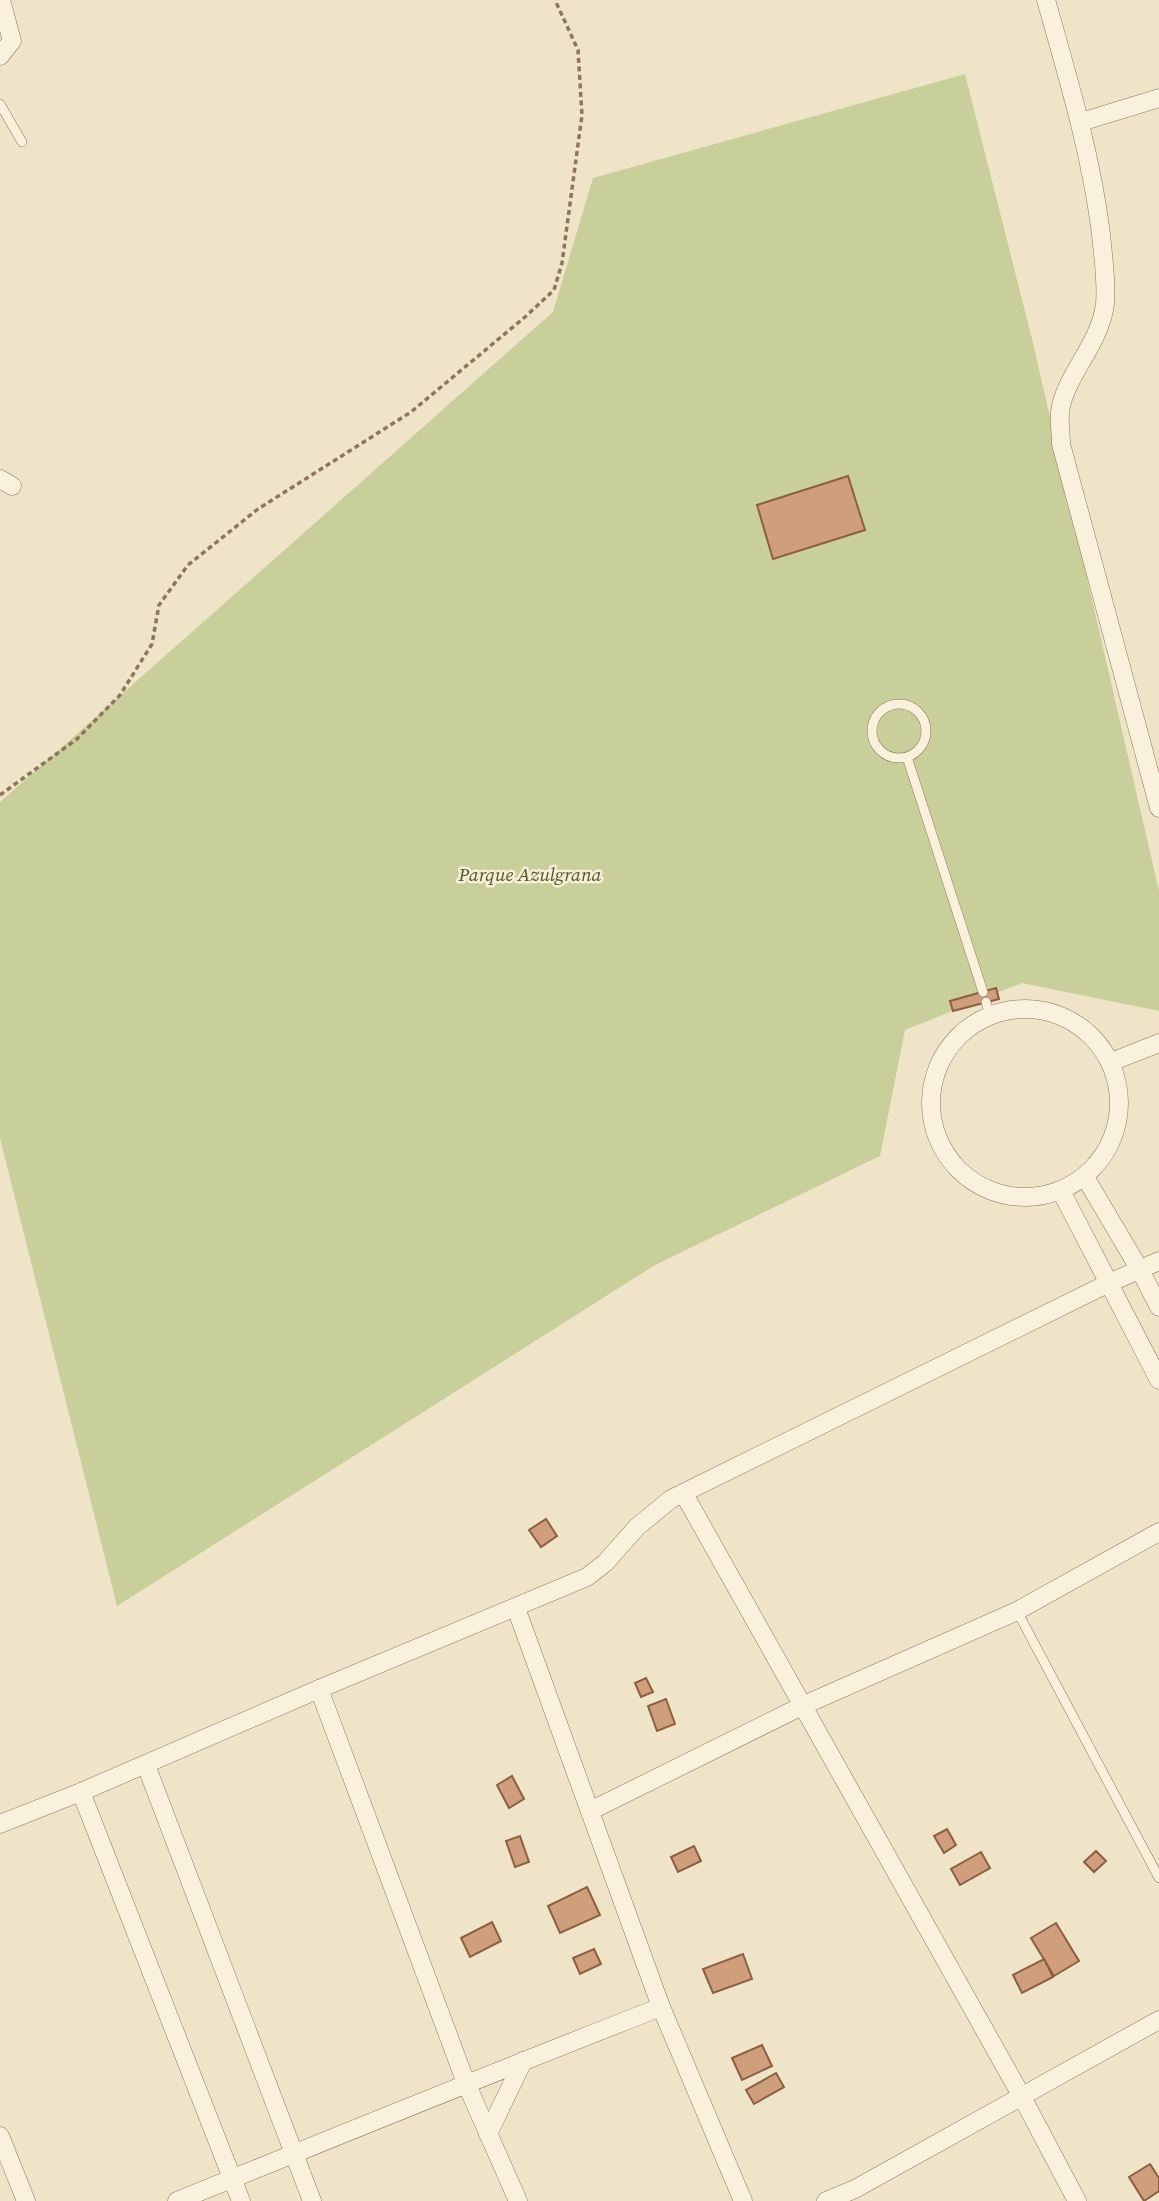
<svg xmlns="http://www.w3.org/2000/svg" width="1159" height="2201" font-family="'Source Serif 4',serif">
	<rect width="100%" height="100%" fill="#f0e4c8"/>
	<polygon fill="#c9cf9b" points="965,74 1032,339 1159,891 1159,1011 1022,983 905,1030 880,1156 655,1265 117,1606 0,1138 0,802 553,312 593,178"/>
	<g fill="#cf9f7d" stroke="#8d5f41" stroke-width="2">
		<polygon points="848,476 865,530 773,559 757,505"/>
		<polygon points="996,988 999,999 953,1011 950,1001"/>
		<polygon points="546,1519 557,1536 541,1547 529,1530"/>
		<polygon points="646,1678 653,1692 641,1697 635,1683"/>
		<polygon points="666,1699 675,1724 657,1731 648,1706"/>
		<polygon points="512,1776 524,1799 509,1808 497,1785"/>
		<polygon points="947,1829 956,1845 944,1853 934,1836"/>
		<polygon points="520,1836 529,1862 515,1867 506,1841"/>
		<polygon points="694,1846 701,1861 678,1872 671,1857"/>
		<polygon points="1096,1851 1106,1861 1094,1872 1084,1862"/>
		<polygon points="981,1852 990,1868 960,1885 951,1869"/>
		<polygon points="587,1887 600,1915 560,1933 548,1906"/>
		<polygon points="492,1922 501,1941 470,1957 461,1938"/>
		<polygon points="1056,1923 1079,1961 1054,1976 1031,1938"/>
		<polygon points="594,1949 601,1964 580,1974 573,1958"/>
		<polygon points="743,1954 752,1979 713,1993 703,1969"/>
		<polygon points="1044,1959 1053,1977 1022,1993 1013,1975"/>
		<polygon points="762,2045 772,2066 742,2080 732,2058"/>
		<polygon points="776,2073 784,2087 754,2104 746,2090"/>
		<polygon points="1150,2164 1159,2178 1159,2191 1144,2201 1129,2177"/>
	</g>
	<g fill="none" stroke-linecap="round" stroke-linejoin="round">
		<g stroke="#8d765c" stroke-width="10">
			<g id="lane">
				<polyline points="0,104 22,142"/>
				<circle cx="899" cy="731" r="27"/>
				<polyline points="907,757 983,992"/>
				<polyline points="986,1002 990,1015"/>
				<polyline points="1017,1611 1159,1878"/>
			</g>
		</g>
		<g stroke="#8d765c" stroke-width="19">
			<g id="street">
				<path d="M1046,0c22,78 45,154 55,234 2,23 6,47 4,70 -5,41 -41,73 -45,108 -1,10 1,22 1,32l98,364"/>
				<polyline points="0,56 12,41 1,0"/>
				<polyline points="1081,122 1159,98"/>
				<polyline points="0,479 12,486"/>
				<circle cx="1025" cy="1103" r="94"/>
				<polyline points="1111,1062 1159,1043"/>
				<polyline points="1085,1177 1140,1270 1159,1307"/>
				<polyline points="1061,1191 1159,1380"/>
				<polyline points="684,1494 1021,2095 1077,2201"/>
				<polyline points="516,1608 661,2007 743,2201"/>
				<polyline points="319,1689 466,2083 518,2201"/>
				<polyline points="146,1765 312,2201"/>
				<polyline points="81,1792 241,2201"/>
				<polyline points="590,1811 802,1706 1017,1611 1159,1532"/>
				<polyline points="0,1824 81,1792 319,1689 587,1577 605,1563 637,1527 671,1499 1107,1284 1159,1261"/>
				<polyline points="488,2134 523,2061"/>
				<polyline points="0,2136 26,2201"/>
				<path d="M177,2201c161,-65 322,-131 484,-194"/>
				<polyline points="826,2201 855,2189 1159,2020"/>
			</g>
		</g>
		<polyline stroke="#8d765c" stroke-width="3.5" stroke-dasharray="5 3.5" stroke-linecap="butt" points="0,795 77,739 120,695 152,644 159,605 188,565 258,509 411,412 525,317 554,290 562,263 582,115 578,50 555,0"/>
		<use href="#lane" stroke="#faf1dc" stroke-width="9"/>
		<use href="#street" stroke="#faf1dc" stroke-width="18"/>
	</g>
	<g text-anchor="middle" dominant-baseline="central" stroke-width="5" stroke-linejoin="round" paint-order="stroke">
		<g font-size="19" font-style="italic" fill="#4d5a26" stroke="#f7eed8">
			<text x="530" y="874">Parque Azulgrana</text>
		</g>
	</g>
</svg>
